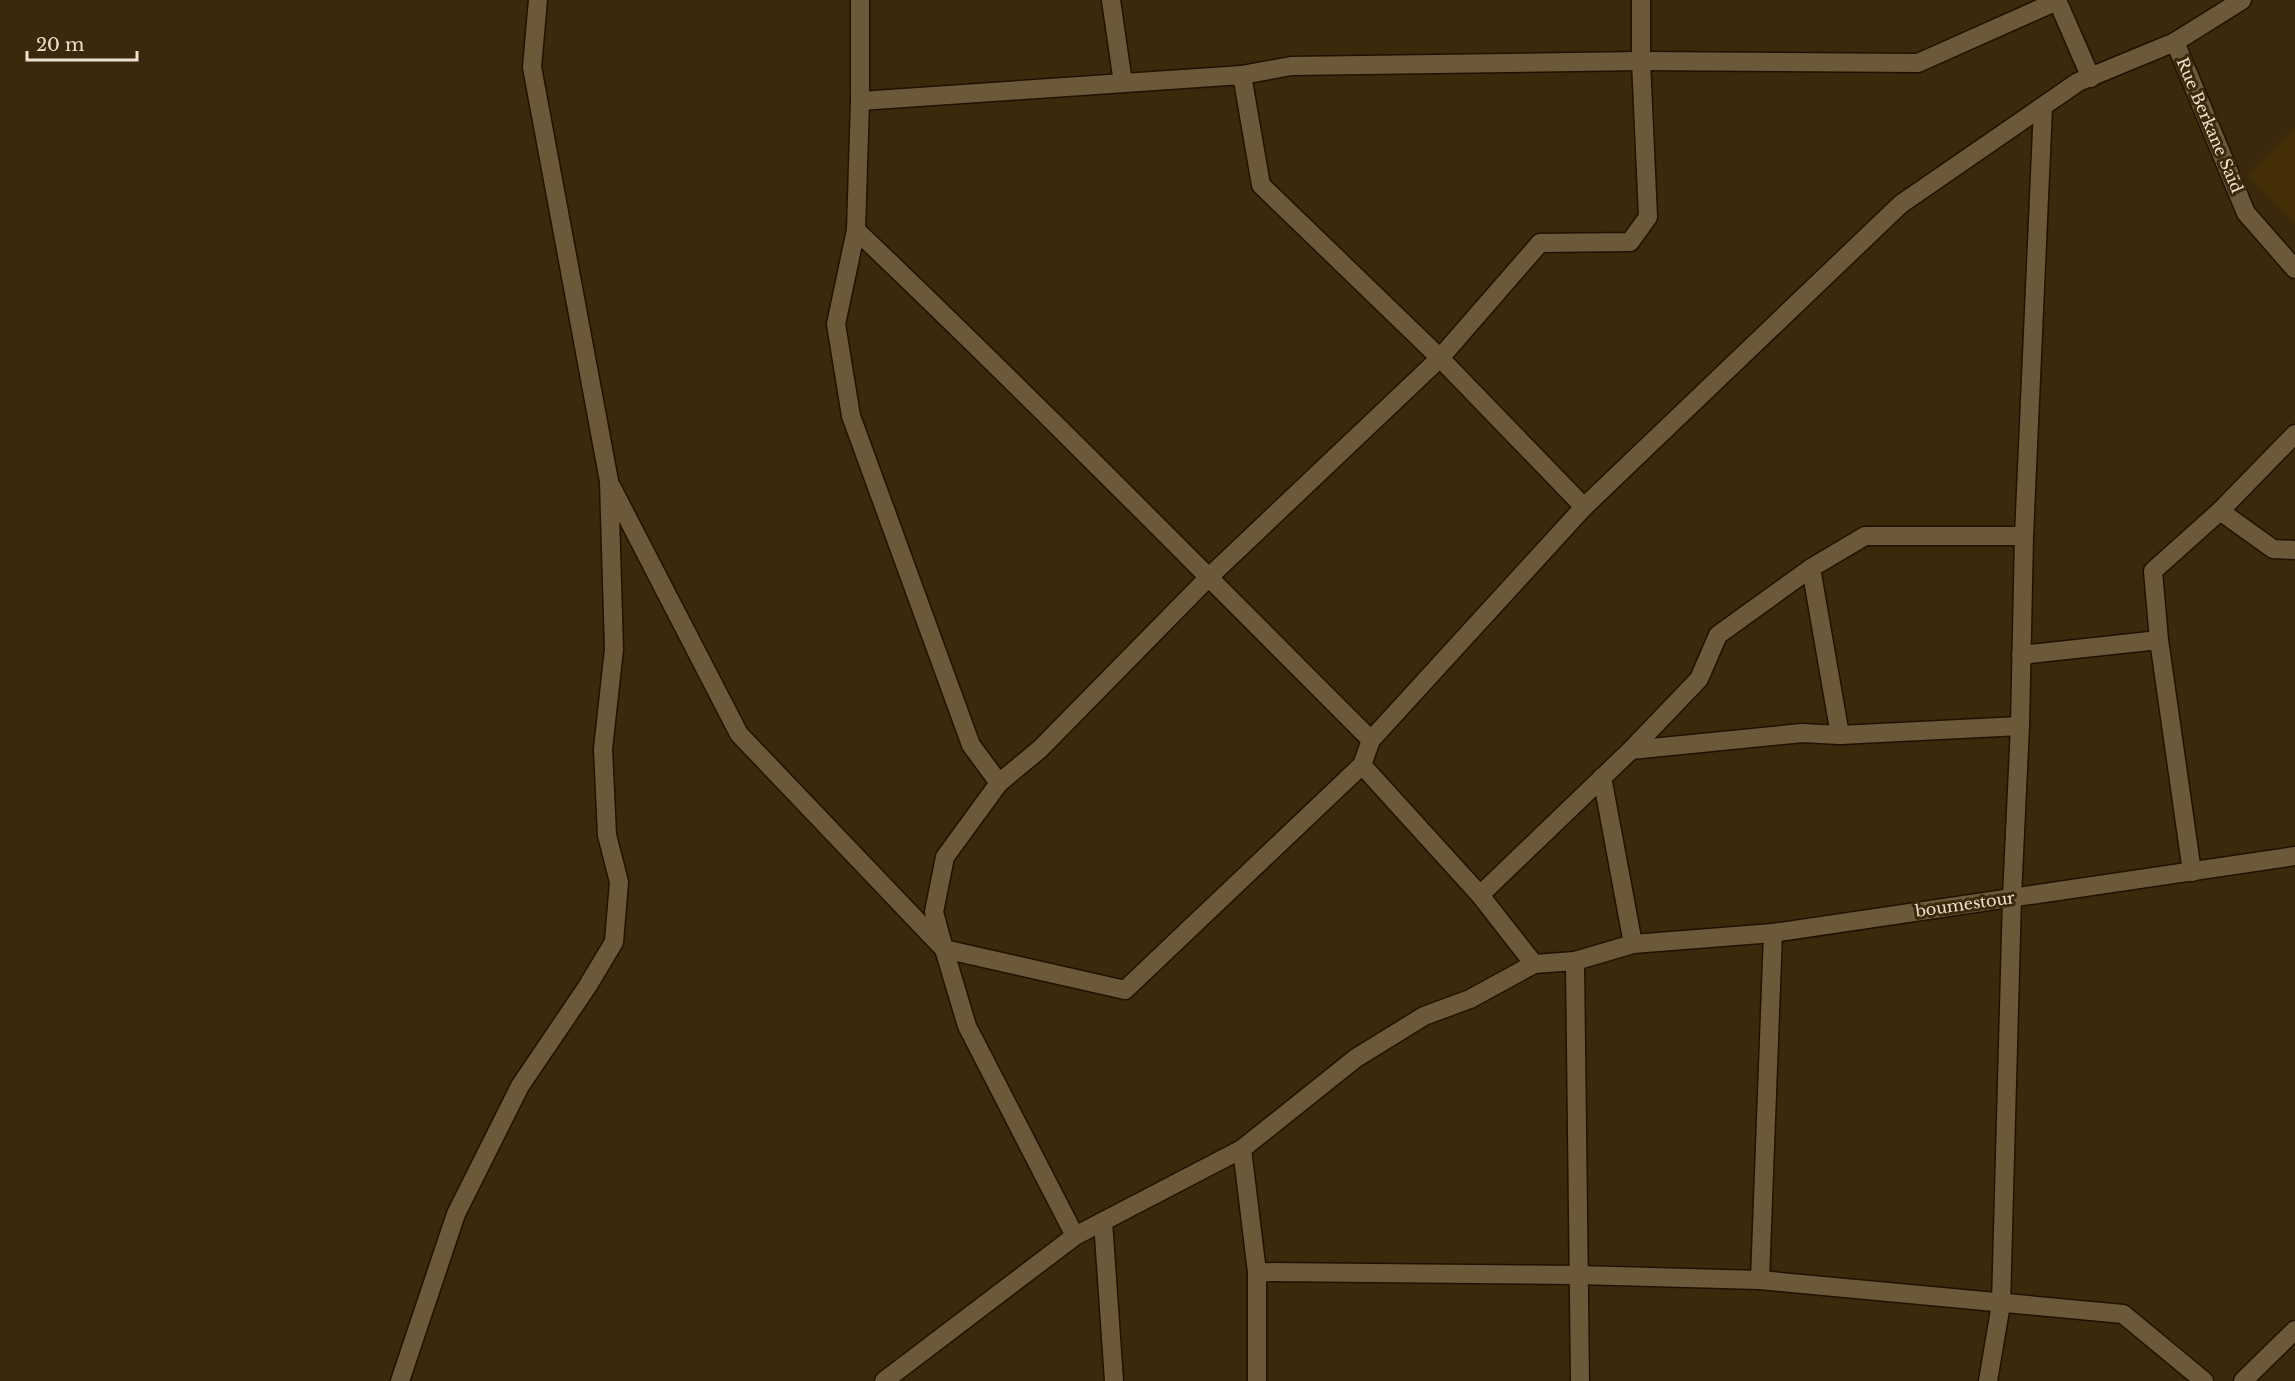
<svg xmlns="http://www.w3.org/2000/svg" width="2295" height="1381" font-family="'Libre Baskerville',serif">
	<rect width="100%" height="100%" fill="#3b290b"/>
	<polygon fill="#442f07" points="2295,128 2295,224 2248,175"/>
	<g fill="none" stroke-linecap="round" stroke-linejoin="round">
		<g stroke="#1f1200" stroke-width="21">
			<g id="minor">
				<polyline points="1111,0 1123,83"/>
				<polyline points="2057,0 2091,78"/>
				<polyline points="2242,0 2175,42 2246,213 2295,269"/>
				<polyline points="1242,75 1291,66 1641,61 1918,63 2057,1"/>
				<polyline points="860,101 860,0"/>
				<path d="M856,230l-20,94 15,92 120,329 28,38 41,-34 169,-172 231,-219 -179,-173 -19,-110 -382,26 -4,129c175,167 344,339 515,510"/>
				<polyline points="2295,434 2220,511 2273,549 2295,550"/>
				<polyline points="611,486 739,734 944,949 967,1026 1075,1236 884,1381"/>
				<polyline points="1584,507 1440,358 1540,243 1630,242 1648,217 1641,61 1641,0"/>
				<polyline points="2024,536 1865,536 1811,568 1718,635 1699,679 1631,750 1480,895 1362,765 1371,740 1584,507 1901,204 2078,82 2175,42"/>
				<polyline points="1811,568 1840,735"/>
				<polyline points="2159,640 2192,872"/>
				<polyline points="2021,655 2159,640 2153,571 2220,511"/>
				<polyline points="1631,750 1802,733 1840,735 2020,726"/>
				<polyline points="999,783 945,857 934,912 944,949 1125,990 1362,765"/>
				<polyline points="1480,895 1534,964"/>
				<polyline points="1633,944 1773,933 2295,856"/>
				<polyline points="1242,1149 1257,1272 1257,1381"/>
				<polyline points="1103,1221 1114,1381"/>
				<polyline points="1075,1236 1242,1149 1356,1058 1424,1016 1470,999 1534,964 1575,961"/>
				<polyline points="1257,1272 1579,1275 1760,1280 1773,933"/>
				<polyline points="1760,1280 2123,1314 2204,1381"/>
				<polyline points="400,1381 456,1214 520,1086 587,987 614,942 619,882 607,835 603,749 614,649 609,481 532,67 538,0"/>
				<polyline points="1580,1381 1575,961 1633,944 1602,777"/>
				<polyline points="1988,1381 2001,1304 2012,897 2020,726 2024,536 2043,107"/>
				<polyline points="2243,1381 2295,1330"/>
			</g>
		</g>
		<use href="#minor" stroke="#6c593a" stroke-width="18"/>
	</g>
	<g text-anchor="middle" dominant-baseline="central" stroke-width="6" stroke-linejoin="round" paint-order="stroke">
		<g font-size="16" fill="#ece1d0" stroke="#3b290b">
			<text transform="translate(2210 125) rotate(67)">Rue Berkane Saïd</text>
			<text transform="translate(1965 904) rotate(-8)">boumestour</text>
		</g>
	</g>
	<path d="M27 51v9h110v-9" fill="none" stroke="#ece1d0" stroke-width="3"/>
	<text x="36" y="51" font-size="18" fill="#ece1d0" stroke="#3b290b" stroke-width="4.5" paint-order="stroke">20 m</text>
</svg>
